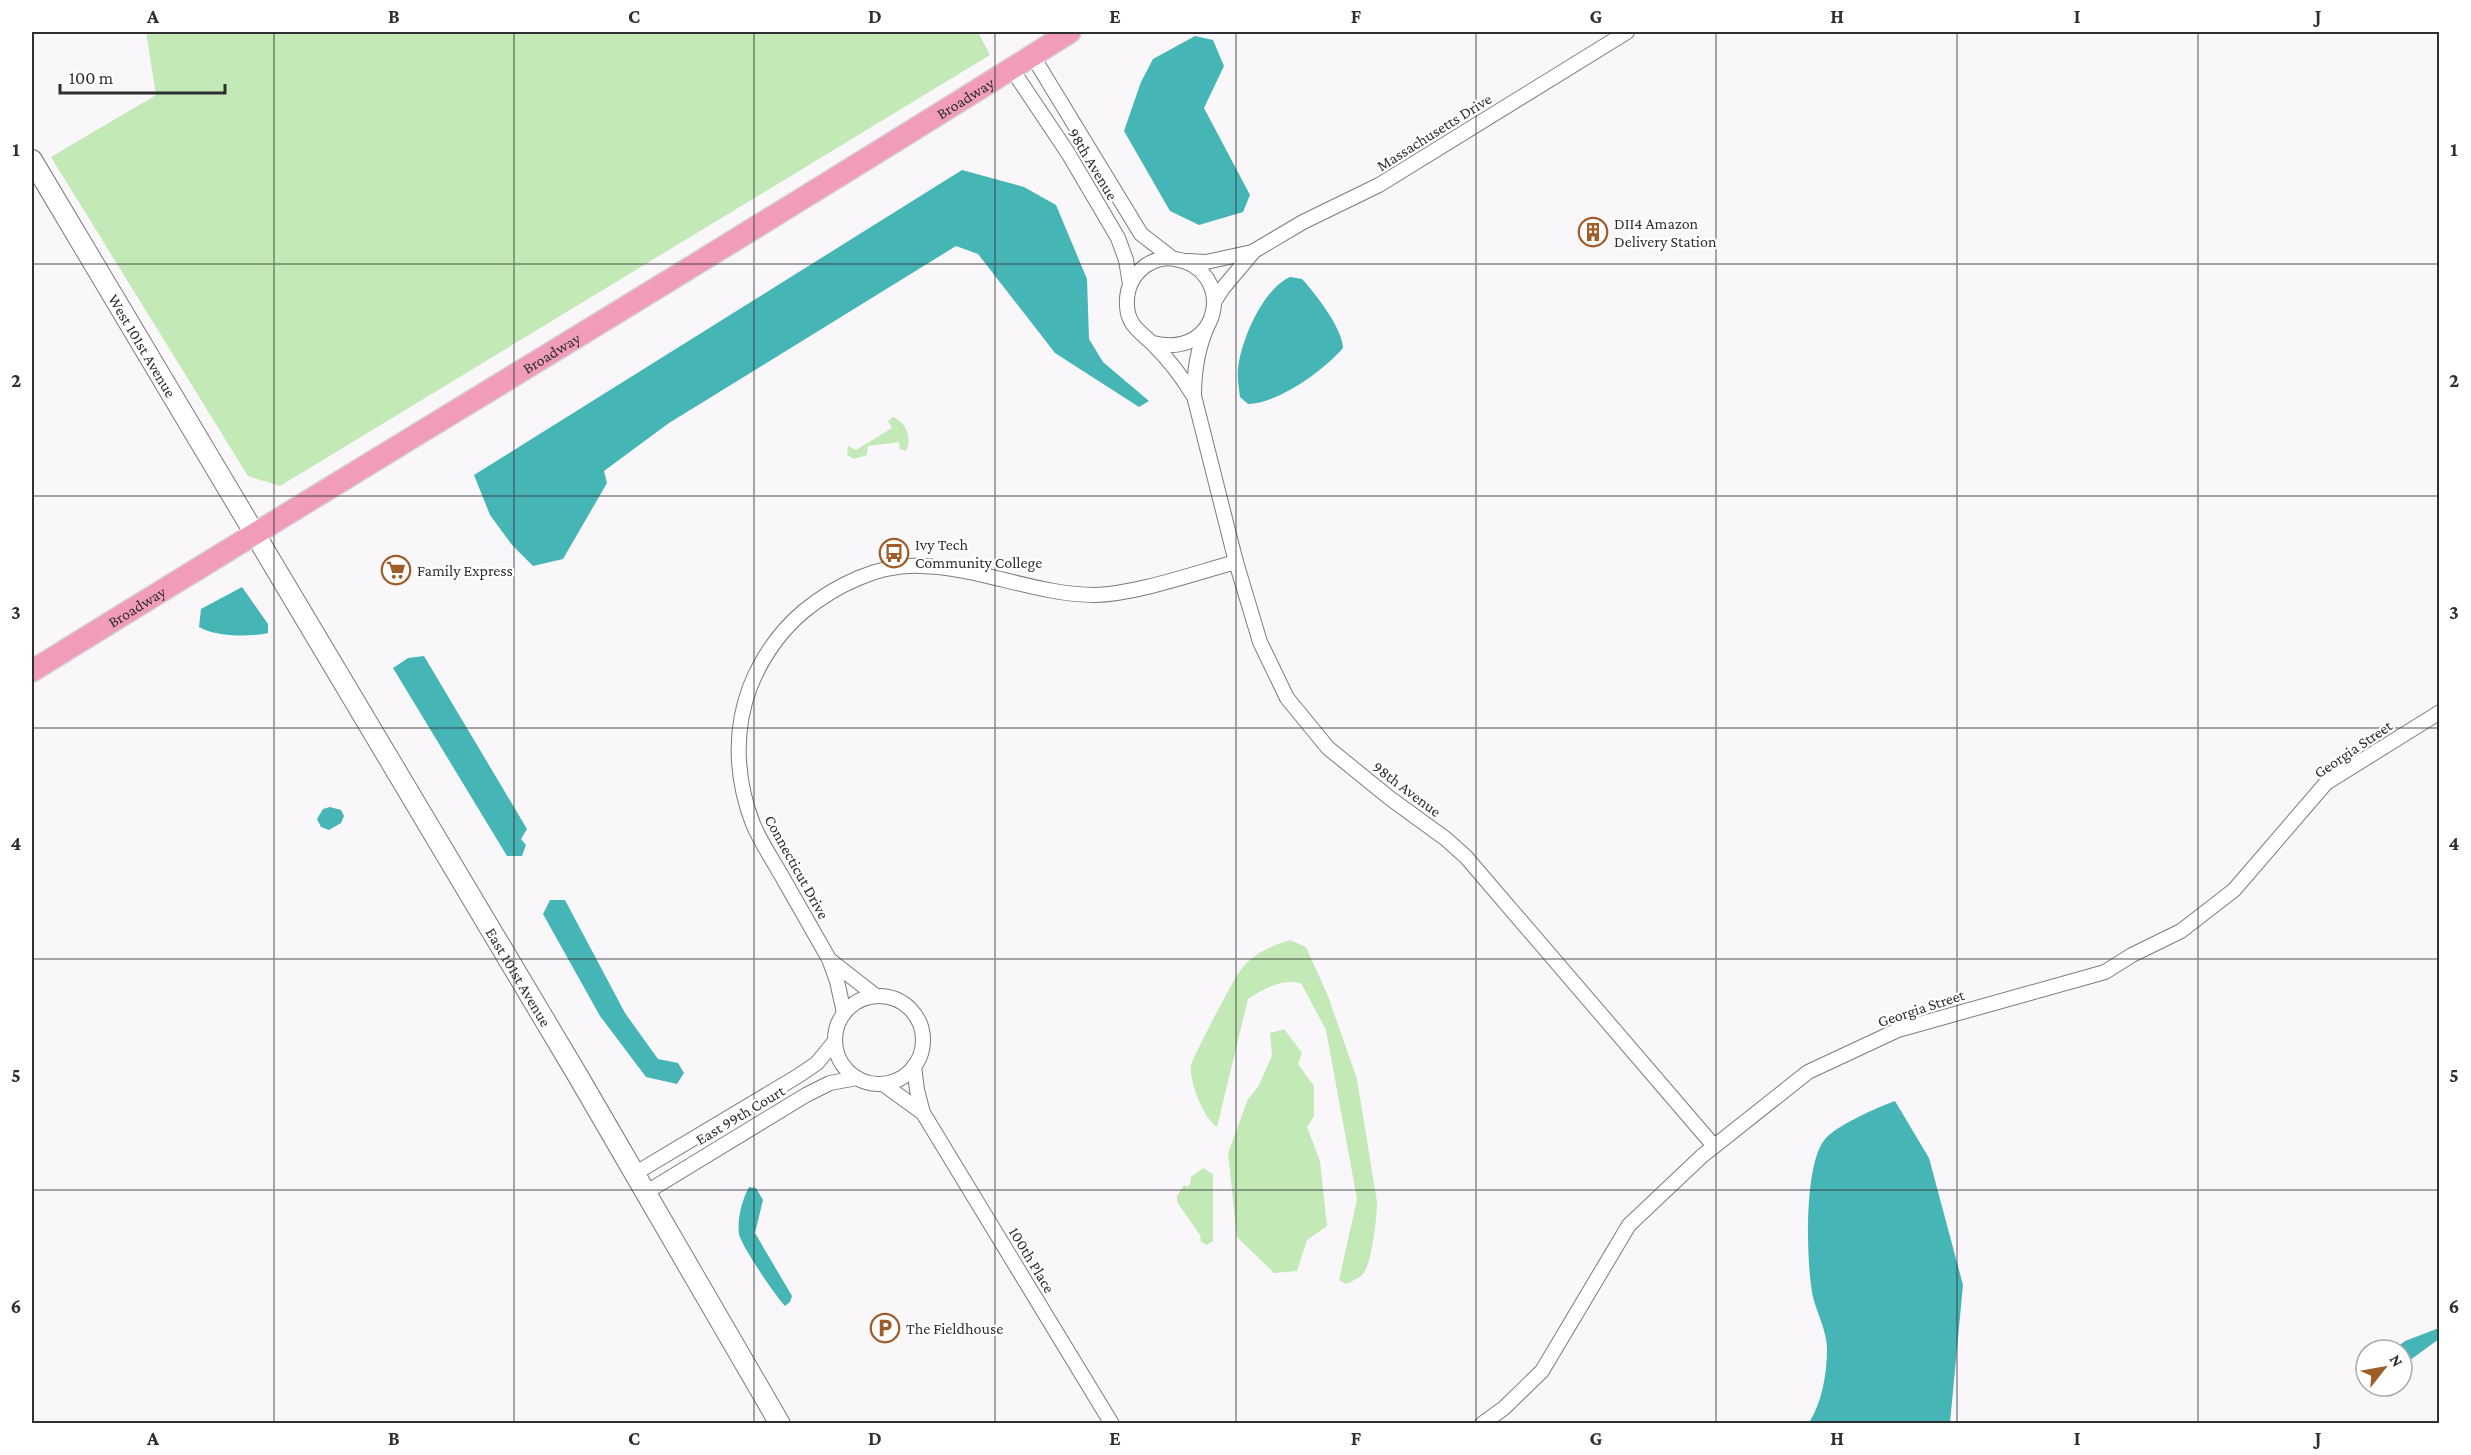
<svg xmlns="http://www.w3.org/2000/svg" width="2471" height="1455" font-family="'Crimson Pro',serif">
	<rect width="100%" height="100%" fill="#faf7fa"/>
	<g fill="#c2e9b6">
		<polygon points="146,32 978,32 990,55 280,486 248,476 51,157 156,95"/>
		<path d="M893,417c13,5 20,22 13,34l-6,-2 -1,-7 -31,4 -1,9 -13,4 -7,-4 1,-9 8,4 36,-22 -4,-7z"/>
		<path d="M1290,940l16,7 22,49 29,83 20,123c0,14 -5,62 -14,72 -4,4 -12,8 -17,10l-7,-4 18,-81 -31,-169 -25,-47c-21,-4 -36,5 -53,16l-31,128c-14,-9 -28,-46 -26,-62 1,-6 43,-87 49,-94 12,-17 31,-25 50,-31z"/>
		<polygon points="1284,1029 1302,1053 1298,1064 1314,1086 1314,1116 1307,1127 1320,1161 1327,1226 1307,1240 1297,1271 1274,1273 1237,1237 1228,1153 1248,1099 1258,1087 1272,1056 1270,1033"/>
		<polygon points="1203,1168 1213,1174 1213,1241 1207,1245 1201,1242 1200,1235 1177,1202 1177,1196 1184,1185 1187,1187 1190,1184 1191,1177"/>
	</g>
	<g fill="#46b5b6">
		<polygon points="1195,36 1213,40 1224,66 1204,108 1250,195 1243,212 1199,225 1170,211 1124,131 1141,82 1153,59"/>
		<polygon points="962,170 1024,187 1056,205 1087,279 1089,339 1103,362 1149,401 1139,407 1055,353 978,254 956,246 669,423 604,471 607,483 563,559 533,566 512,545 490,515 474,475"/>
		<path d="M1290,277l12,2c13,14 41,50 41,69 -20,23 -64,55 -95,56l-8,-7c-1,-9 -3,-19 -2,-28 3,-29 25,-80 52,-92z"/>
		<path d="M242,587l26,37v9c-18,4 -52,4 -69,-6l2,-18z"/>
		<polygon points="424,656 527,829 521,839 526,845 522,856 507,856 393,668 408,658"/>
		<polygon points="330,807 341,810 344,816 341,823 329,830 321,827 317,819 323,809"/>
		<polygon points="550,900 565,900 625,1013 658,1059 678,1063 684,1073 677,1084 646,1077 600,1016 543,914"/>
		<path d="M1895,1101l34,57 34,127 -13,138h-141c13,-21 18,-49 18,-74 0,-17 -10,-36 -14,-52 -7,-32 -10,-138 14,-160 13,-13 51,-30 68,-36z"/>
		<path d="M749,1187l7,1 7,12 -8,33 37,63 -2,6 -5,4c-9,-9 -44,-61 -46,-72 -2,-15 3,-34 10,-47z"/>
		<polygon points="2439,1328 2439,1339 2402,1366 2402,1350 2393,1350 2405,1341"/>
	</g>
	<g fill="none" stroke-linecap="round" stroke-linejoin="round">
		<g stroke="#7d7b7e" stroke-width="16">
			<g id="street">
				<polyline points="1032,55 1141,234 1172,258"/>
				<polyline points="1011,68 1068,153 1118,238 1126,260 1130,284"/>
				<polyline points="1188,261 1206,262 1252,252"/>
				<polyline points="1214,302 1223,288 1254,251 1303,222 1379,185 1627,32"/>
				<path d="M1207,327c-10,23 -13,44 -13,69l42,166 24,80 27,56 41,50 63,51 55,40 20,18 248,289"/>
				<path d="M1153,343c71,17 82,-75 22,-84 -10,-2 -22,1 -30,7 -13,10 -19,24 -18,40 1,20 14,26 27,39 15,15 28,32 39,50"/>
				<polyline points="830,960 876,996"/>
				<circle cx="879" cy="1040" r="44"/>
				<path d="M844,1013l-7,-32 -8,-22c-15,-26 -30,-53 -45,-79 -10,-18 -23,-37 -31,-56 -17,-44 -20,-92 -3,-137 12,-30 29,-55 54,-76 32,-26 75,-47 116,-45 59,1 117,29 175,29 41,-1 100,-22 141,-33"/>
				<polyline points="914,1066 917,1090 923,1113 1112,1424"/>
				<polyline points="883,1084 923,1113"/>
				<polyline points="634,1174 798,1076 817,1063 835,1041"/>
				<polyline points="645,1193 806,1095 830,1083 857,1078"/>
				<polyline points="1482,1424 1504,1408 1542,1371 1629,1225 1702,1156 1808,1072 1898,1030 2105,972 2132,955 2181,931 2234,890 2326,783 2440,712"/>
			</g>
		</g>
		<g stroke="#7d7b7e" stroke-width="22">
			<g id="secondary">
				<path id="s1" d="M32,160l546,916 202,348"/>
			</g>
		</g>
		<g stroke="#d5d5d6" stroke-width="24">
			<g id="primary">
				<path id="s2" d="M32,671c345,-214 694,-422 1038,-639"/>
			</g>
		</g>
		<use href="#street" stroke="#fff" stroke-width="14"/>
		<use href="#secondary" stroke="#fff" stroke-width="20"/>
		<use href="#primary" stroke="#f19db9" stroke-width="21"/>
	</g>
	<path fill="none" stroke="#2f2e30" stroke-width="1.5" stroke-opacity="0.55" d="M274,32v1392M514,32v1392M754,32v1392M995,32v1392M1236,32v1392M1476,32v1392M1716,32v1392M1957,32v1392M2198,32v1392M32,264h2408M32,496h2408M32,728h2408M32,959h2408M32,1190h2408"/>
	<defs>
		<g id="building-ring" transform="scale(1.5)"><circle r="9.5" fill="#fff" stroke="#9e5d29" stroke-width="1.5"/><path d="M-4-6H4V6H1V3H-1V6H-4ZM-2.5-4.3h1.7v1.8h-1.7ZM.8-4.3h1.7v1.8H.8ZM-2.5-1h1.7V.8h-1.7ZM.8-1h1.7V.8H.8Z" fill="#9e5d29"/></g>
		<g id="bus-ring" transform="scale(1.5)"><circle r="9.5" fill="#fff" stroke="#9e5d29" stroke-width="1.5"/><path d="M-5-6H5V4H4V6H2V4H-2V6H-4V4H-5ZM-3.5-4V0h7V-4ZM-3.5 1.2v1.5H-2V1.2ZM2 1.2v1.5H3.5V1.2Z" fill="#9e5d29"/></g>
		<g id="supermarket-ring" transform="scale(1.5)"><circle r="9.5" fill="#fff" stroke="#9e5d29" stroke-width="1.5"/><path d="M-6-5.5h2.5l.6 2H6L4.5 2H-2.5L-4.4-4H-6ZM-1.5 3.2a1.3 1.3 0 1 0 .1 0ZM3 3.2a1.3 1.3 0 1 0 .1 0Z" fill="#9e5d29"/></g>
		<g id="parking-ring" transform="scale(1.5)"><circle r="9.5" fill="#fff" stroke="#9e5d29" stroke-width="1.5"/><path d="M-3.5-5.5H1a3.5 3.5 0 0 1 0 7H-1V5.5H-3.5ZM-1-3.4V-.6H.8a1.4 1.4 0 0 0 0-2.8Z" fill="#9e5d29"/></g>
	</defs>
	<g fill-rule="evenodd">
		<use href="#building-ring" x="1593" y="232"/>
		<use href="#bus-ring" x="894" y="553"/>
		<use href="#supermarket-ring" x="396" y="570"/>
		<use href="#parking-ring" x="885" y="1328"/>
	</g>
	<g text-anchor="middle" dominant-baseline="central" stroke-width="4.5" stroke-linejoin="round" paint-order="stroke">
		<g font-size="16" fill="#2f2e30" stroke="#fff">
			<text stroke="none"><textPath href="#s2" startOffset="1095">Broadway</textPath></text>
			<text transform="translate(1434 132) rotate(-32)">Massachusetts Drive</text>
			<text transform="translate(1093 164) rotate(59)">98th Avenue</text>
			<text stroke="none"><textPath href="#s1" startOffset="216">West 101st Avenue</textPath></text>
			<text stroke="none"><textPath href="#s2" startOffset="609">Broadway</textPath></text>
			<text stroke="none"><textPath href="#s2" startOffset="123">Broadway</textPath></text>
			<text transform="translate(2353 749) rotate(-34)">Georgia Street</text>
			<text transform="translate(1407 789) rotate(37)">98th Avenue</text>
			<text transform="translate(797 867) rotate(61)">Connecticut Drive</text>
			<text stroke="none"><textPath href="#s1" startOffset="951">East 101st Avenue</textPath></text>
			<text transform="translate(1921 1008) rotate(-18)">Georgia Street</text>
			<text transform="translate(740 1115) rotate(-31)">East 99th Court</text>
			<text transform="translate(1032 1260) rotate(59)">100th Place</text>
		</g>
		<g font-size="16" fill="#2f2e30" stroke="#fff" text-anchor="start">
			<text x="1614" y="223">DII4 Amazon<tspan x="1614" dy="18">Delivery Station</tspan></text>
			<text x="915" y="544">Ivy Tech<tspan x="915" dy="18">Community College</tspan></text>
			<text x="417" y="570">Family Express</text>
			<text x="906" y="1328">The Fieldhouse</text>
		</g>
	</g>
	<rect width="2471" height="1455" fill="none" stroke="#ffffff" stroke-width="66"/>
	<g transform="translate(2384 1368) rotate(59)"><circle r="28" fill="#ffffff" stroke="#acabac" stroke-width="1.5"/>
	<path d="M0-4.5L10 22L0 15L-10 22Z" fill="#9e5d29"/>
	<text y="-9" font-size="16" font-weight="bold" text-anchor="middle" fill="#2f2e30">N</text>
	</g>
	<path d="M60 84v9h165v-9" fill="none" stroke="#2f2e30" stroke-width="3"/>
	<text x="69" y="84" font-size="18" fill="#2f2e30" stroke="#ffffff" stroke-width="4.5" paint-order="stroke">100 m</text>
	<rect x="33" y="33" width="2405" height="1389" fill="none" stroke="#2f2e30" stroke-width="2"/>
	<g font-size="20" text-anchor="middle" font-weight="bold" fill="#2f2e30">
		<text x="153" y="23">A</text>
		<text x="394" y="23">B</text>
		<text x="634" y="23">C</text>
		<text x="875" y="23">D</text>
		<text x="1115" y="23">E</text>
		<text x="1356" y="23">F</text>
		<text x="1596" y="23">G</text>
		<text x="1837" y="23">H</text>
		<text x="2077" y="23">I</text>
		<text x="2318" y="23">J</text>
		<text x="16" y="156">1</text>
		<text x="2454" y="156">1</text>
		<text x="16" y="387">2</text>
		<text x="2454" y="387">2</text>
		<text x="16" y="619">3</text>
		<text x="2454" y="619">3</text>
		<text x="16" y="850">4</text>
		<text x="2454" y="850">4</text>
		<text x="16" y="1082">5</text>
		<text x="2454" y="1082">5</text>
		<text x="16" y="1313">6</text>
		<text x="2454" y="1313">6</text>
		<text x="153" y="1445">A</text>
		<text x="394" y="1445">B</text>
		<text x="634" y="1445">C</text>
		<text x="875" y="1445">D</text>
		<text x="1115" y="1445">E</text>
		<text x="1356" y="1445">F</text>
		<text x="1596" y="1445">G</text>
		<text x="1837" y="1445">H</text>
		<text x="2077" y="1445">I</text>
		<text x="2318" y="1445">J</text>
	</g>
</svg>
